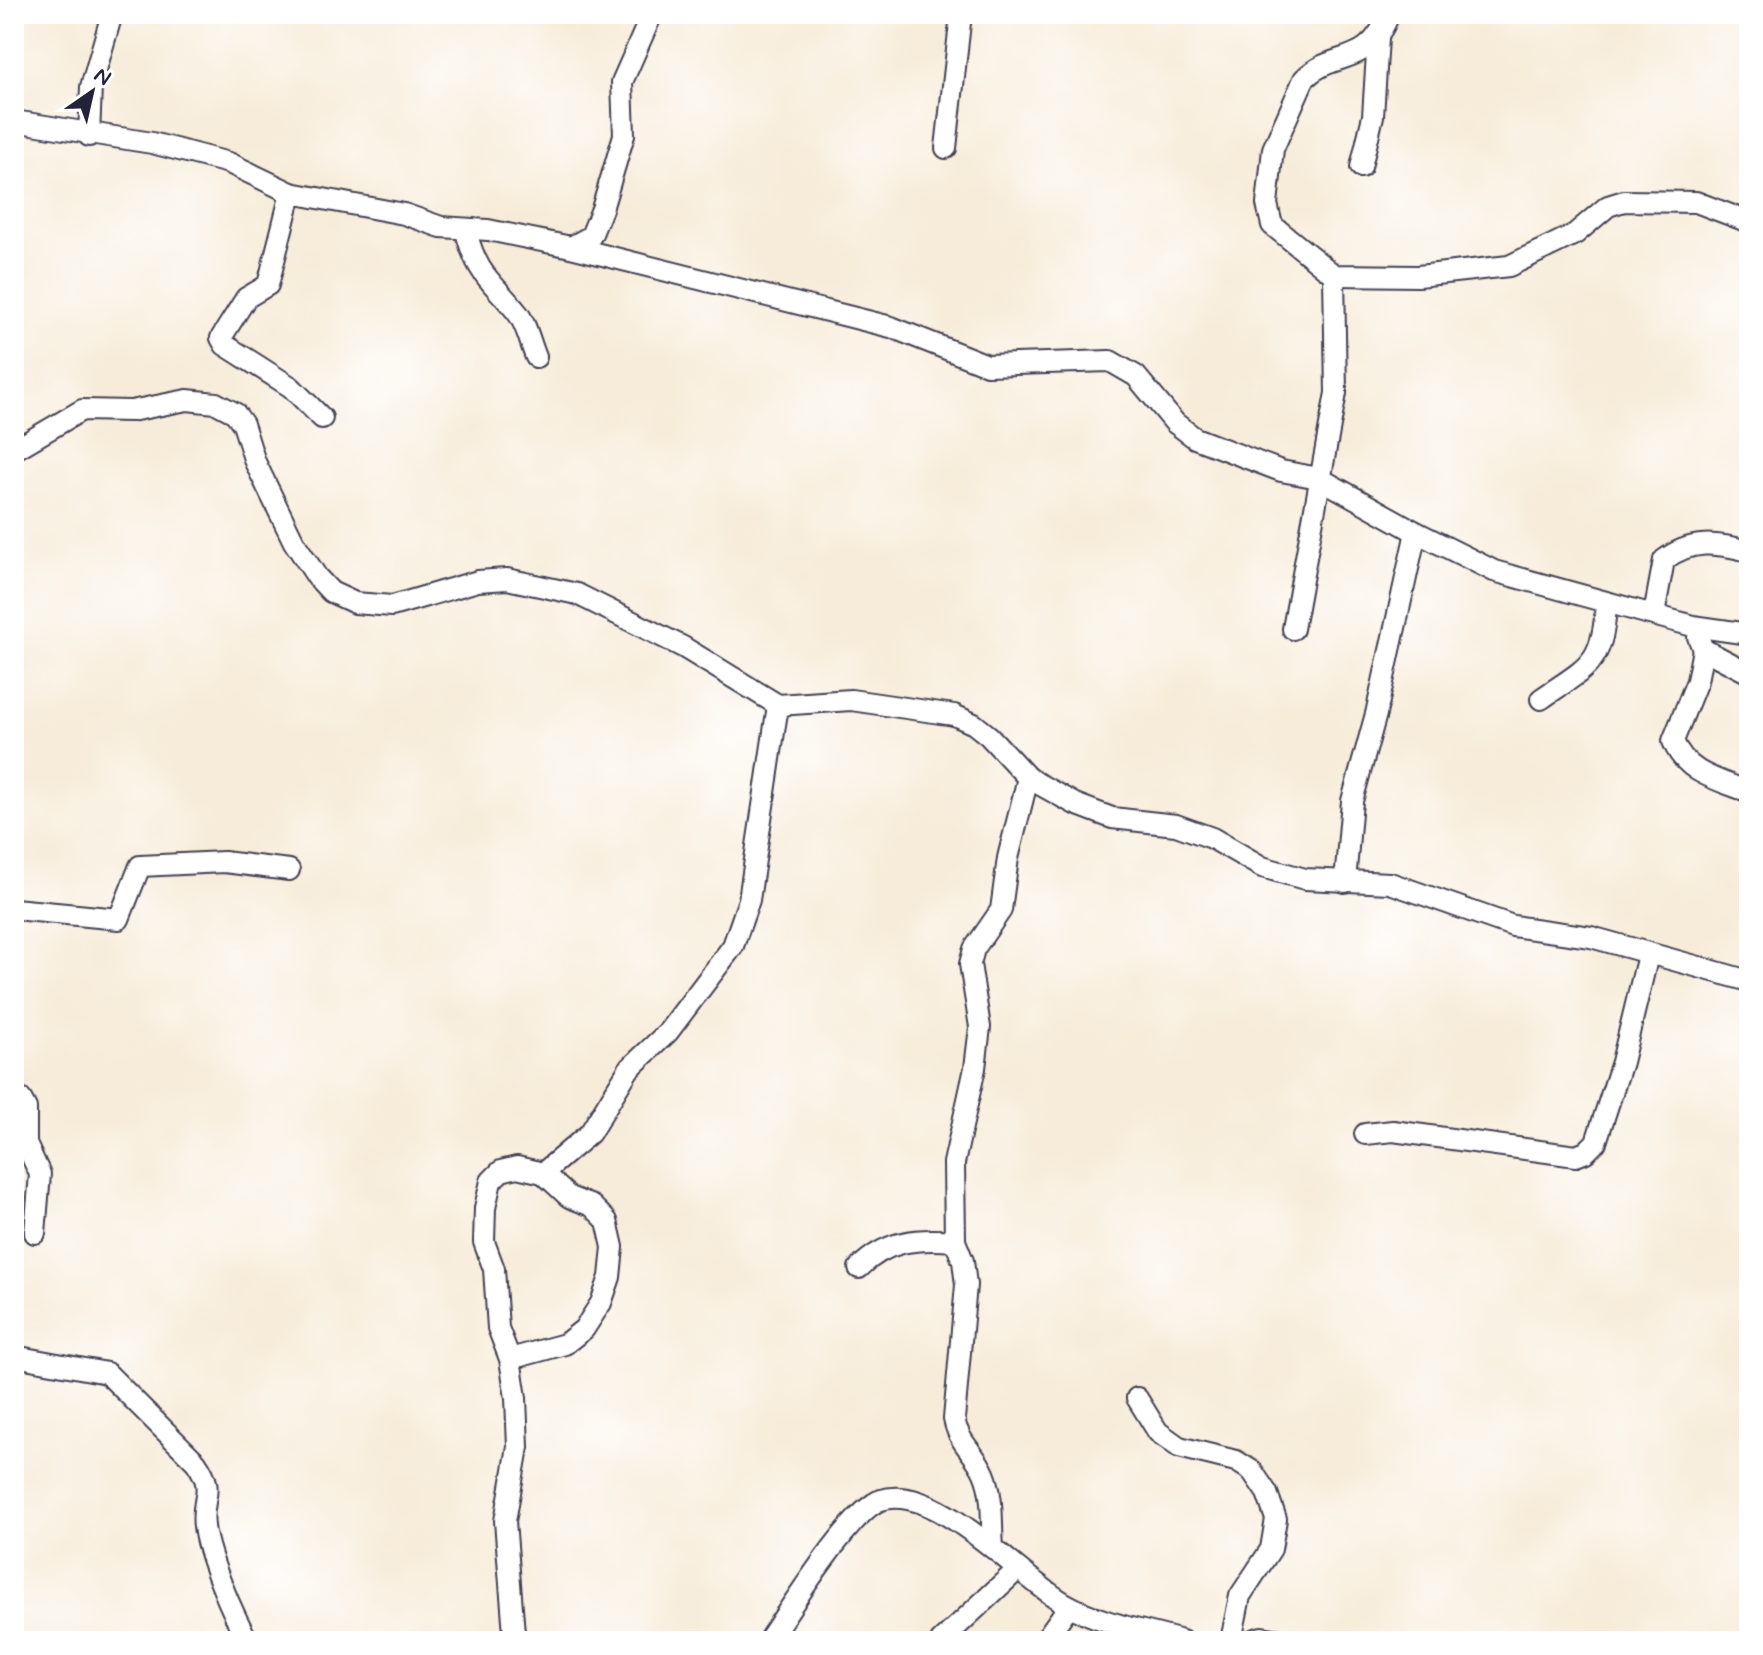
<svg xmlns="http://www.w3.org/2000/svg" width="1763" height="1655" font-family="Mynerve,sans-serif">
	<rect width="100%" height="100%" fill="#fff"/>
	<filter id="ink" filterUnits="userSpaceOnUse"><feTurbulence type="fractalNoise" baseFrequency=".0125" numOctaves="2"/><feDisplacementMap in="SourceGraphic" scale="16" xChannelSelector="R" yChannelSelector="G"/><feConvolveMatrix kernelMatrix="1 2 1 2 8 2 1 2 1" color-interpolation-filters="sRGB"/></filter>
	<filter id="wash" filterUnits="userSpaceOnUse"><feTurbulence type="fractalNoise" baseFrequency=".006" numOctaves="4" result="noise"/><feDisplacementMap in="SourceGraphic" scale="32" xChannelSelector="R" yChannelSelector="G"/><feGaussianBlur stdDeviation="1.8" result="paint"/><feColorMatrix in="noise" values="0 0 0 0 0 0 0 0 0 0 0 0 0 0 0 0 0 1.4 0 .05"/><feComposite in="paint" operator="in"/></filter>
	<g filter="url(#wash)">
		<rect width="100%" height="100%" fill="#f7ecd9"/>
	</g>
	<g filter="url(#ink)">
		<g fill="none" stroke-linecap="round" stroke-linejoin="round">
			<g stroke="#424053" stroke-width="24">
				<g id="street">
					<path d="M1389,14c-22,56 -54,34 -85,65l-31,70 -6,55 5,21 62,50 84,1 91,-10 66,-32 33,-28 16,-5 72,1 53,20"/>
					<polyline points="14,121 152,143 229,163 291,193 404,214 441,227 488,230 571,247 891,327 987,365 1110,361 1136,376 1175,423 1195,438 1281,471 1319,478 1416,532 1494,571 1693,626 1749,634"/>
					<polyline points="89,136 91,87 112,14"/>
					<polyline points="946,148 961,14"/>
					<polyline points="1361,167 1373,116 1378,38"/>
					<polyline points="291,193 268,285 246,298 221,338 225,345 291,387 322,418"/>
					<path d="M466,231c11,44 24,48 50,80 10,11 14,32 20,46"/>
					<polyline points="571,247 591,236 602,209 624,135 622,82 652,14"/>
					<polyline points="14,450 82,410 131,411 187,400 216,403 235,413 243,424 255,462 294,542 317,577 331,592 355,603 392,606 478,581 507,579 577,594 683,647 778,705 851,700 954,715 974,724 989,736 1028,778 1075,804 1112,818 1176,825 1212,838 1262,867 1305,879 1390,883 1513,926 1591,937 1749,981"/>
					<path d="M1654,614l10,-54c27,-21 53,-17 85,-9"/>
					<polyline points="1293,629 1336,393 1334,275"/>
					<polyline points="1698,637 1703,649 1749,673"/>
					<path d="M1703,649l-6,32 -24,60c13,33 46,39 76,51"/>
					<path d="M1541,699c47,-33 62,-34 65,-95"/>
					<polyline points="1345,882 1352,801 1376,714 1416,532"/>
					<polyline points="14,909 119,919 140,866 224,862 289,870"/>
					<polyline points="14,1096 21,1099 26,1108 26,1144 40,1174 35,1233"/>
					<polyline points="1365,1134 1393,1131 1576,1156 1586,1152 1596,1142 1622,1062 1648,955"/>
					<polyline points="543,1173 590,1133 629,1069 668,1032 733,946 749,900 778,705"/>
					<path d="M859,1268c28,-28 57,-30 96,-27"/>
					<path d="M14,1356l93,17 89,89c21,30 4,34 8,64 3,29 29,89 44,115"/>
					<polyline points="510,1359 565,1344 584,1329 601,1303 610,1277 613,1247 607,1221 592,1206 569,1197 543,1173 517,1167 501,1171 491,1181 485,1208 484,1242 494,1269 498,1328 510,1359 516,1398 518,1447 505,1521 514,1633 520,1641"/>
					<polyline points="1137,1398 1158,1432 1179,1447 1236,1461 1252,1471 1267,1493 1276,1519 1271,1549 1240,1596 1231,1641"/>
					<path d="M993,1548c-2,-24 1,-52 -9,-75 -10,-22 -25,-29 -30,-54l12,-134 -3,-24 -8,-20 -1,-78 21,-95 5,-41 -10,-63 4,-15 27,-39 7,-52 20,-80"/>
					<path d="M768,1641c20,-29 84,-132 113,-141 56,-18 138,78 185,104 36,20 78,26 116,37"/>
					<polyline points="941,1641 1017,1570"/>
					<polyline points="1044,1641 1069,1606"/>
					<polyline points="1250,1641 1262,1637 1287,1641"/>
				</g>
			</g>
			<use href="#street" stroke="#fff" stroke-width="20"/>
		</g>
	</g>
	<rect width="1763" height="1655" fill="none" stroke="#fff" stroke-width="48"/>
	<g transform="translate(92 92) rotate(34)" stroke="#ffffff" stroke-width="6" paint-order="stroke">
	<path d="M0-6L14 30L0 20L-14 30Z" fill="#22223b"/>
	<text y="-12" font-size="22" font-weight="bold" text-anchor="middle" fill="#22223b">N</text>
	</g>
</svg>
